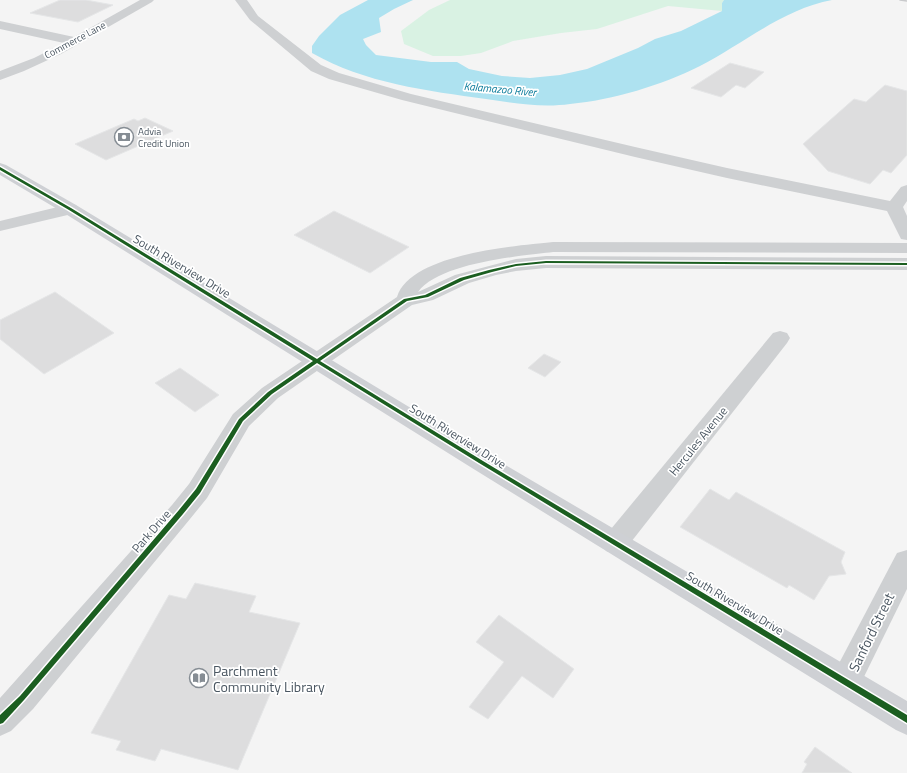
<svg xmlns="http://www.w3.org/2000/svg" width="907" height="773" font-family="'Titillium Web',sans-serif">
	<rect width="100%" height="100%" fill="#f4f4f4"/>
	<polygon fill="#d9f2e3" points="450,0 724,0 722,3 722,11 668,6 597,29 561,33 513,41 481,53 461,56 433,56 404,44 401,31 429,10"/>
	<path fill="#aee2f0" d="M368,0h45l-19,9 -15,9 2,14 -18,7 3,6 10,10 55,7h26l12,7 33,7 28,2 30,-3 27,-6 51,-21 17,-9 26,-8 41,-20v-8l2,-3h108c-49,9 -89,44 -132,66 -38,19 -87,34 -130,38 -28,4 -56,-1 -84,-5 -58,-8 -122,-16 -174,-46v-7l7,-10 21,-21z"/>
	<g fill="#ddddde" stroke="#e5e6e7">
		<polygon points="60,0 86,0 113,5 78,22 30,13"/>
		<polygon points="730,63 764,72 745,88 736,85 721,97 691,88"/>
		<polygon points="885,85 907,91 907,155 891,173 883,170 870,184 828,171 803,144 854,99 866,102"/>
		<polygon points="145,118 173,131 106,160 75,144 134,119 138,121"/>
		<polygon points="334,211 409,247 370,273 294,235"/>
		<polygon points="55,292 114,333 44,374 0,339 0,320"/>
		<polygon points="544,354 561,362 545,377 528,368"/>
		<polygon points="180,368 219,395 195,412 155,383"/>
		<polygon points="710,489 729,500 736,492 845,552 841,562 846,574 829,576 814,600 789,585 787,588 680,527"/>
		<polygon points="195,583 256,596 249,612 300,623 238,770 161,749 155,761 116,750 121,741 91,733 169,595 186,599"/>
		<polygon points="499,615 574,669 553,698 522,676 488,719 469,707 504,662 476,642"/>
		<polygon points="815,747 852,773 802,773 807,764 804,762"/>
	</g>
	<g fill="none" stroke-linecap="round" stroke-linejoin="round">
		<g fill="#ced0d2" fill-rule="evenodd">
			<polygon points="140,0 154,0 152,2 61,54 24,71 0,80 0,71 34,58 64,43 0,29 0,21 74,37"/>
			<polygon points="235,0 247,0 258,16 321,65 339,73 411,94 635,147 727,168 890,201 901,187 907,185 907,201 903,207 907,216 907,240 901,239 887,211 727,178 635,157 402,100 329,79 311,71 250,20"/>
			<polygon points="70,204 76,205 78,209 76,213 0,231 0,221"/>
			<path d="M553,242l354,1v10l-354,-1c-34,4 -114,11 -135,40l37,-17 61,-16 30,-3 361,2v12l-361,-2 -30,3 -20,4 -27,8 -36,17 -21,5 -134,93 -29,28 -42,72 -17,21 -157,190 -22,22 -11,5v-38l172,-193 17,-21 44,-70 29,-26 135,-91c13,-43 117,-51 156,-55z"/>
			<polygon points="780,331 787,333 790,338 787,343 624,551 615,554 606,551 602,543 606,535 773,333"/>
			<polygon points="907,550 907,589 857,691 846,695 835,691 831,681 835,671 897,553"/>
		</g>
		<polygon fill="#ced0d4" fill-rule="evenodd" points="0,163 6,165 76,205 490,456 907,701 907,735 896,730 472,468 64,213 0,175"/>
		<polyline stroke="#c9cacc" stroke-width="1.5" points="900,0 907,1"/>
		<g stroke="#fff" stroke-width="3">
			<polygon id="cycleway" points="0,167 71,208 317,359 404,299 425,295 460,278 489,270 516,264 546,261 907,263 907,265 546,263 516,266 492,272 464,280 428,297 407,301 320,361 483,461 907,715 907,723 479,463 317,363 272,394 243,421 200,493 183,514 24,700 3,723 0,724 0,715 20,696 179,510 196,489 239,419 268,392 313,361 69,210 0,170"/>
		</g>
		<use href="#cycleway" fill="#1b5e20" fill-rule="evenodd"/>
	</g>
	<defs>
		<g id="bank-ring" transform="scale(1)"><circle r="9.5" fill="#fff" stroke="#868d94" stroke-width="1.5"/><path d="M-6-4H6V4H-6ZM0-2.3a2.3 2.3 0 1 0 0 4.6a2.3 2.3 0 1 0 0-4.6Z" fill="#868d94"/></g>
		<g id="library-ring" transform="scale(1)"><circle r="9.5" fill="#fff" stroke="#868d94" stroke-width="1.5"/><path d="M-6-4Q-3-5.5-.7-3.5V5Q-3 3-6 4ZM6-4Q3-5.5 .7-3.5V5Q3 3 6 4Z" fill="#868d94"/></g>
	</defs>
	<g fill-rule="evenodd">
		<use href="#bank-ring" x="124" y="137"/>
		<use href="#library-ring" x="199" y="678"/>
	</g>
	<g text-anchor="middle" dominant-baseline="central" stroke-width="3.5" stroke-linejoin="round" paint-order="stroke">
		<g font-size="10" fill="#4a5661" stroke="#fff">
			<text transform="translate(75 40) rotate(-28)">Commerce Lane</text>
		</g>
		<g font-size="10" fill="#4a5661" stroke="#fff" text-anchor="start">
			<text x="138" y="131">Advia<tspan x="138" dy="12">Credit Union</tspan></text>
		</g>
		<g font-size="11" font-style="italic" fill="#0c7c9b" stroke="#fff">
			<text transform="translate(500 89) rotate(5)">Kalamazoo River</text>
		</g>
		<g font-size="12" fill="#4a5661" stroke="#fff">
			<text transform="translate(182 266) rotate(31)">South Riverview Drive</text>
			<text transform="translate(458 436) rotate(32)">South Riverview Drive</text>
			<text transform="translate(698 441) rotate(-51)">Hercules Avenue</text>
			<text transform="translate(151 531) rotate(-49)">Park Drive</text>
			<text transform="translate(735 603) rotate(31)">South Riverview Drive</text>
		</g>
		<g font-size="14" fill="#4a5661" stroke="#fff">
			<text transform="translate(871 632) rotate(-64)">Sanford Street</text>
		</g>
		<g font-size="14" fill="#4a5661" stroke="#fff" text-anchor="start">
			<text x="213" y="670">Parchment<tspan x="213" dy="16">Community Library</tspan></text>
		</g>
	</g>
</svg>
